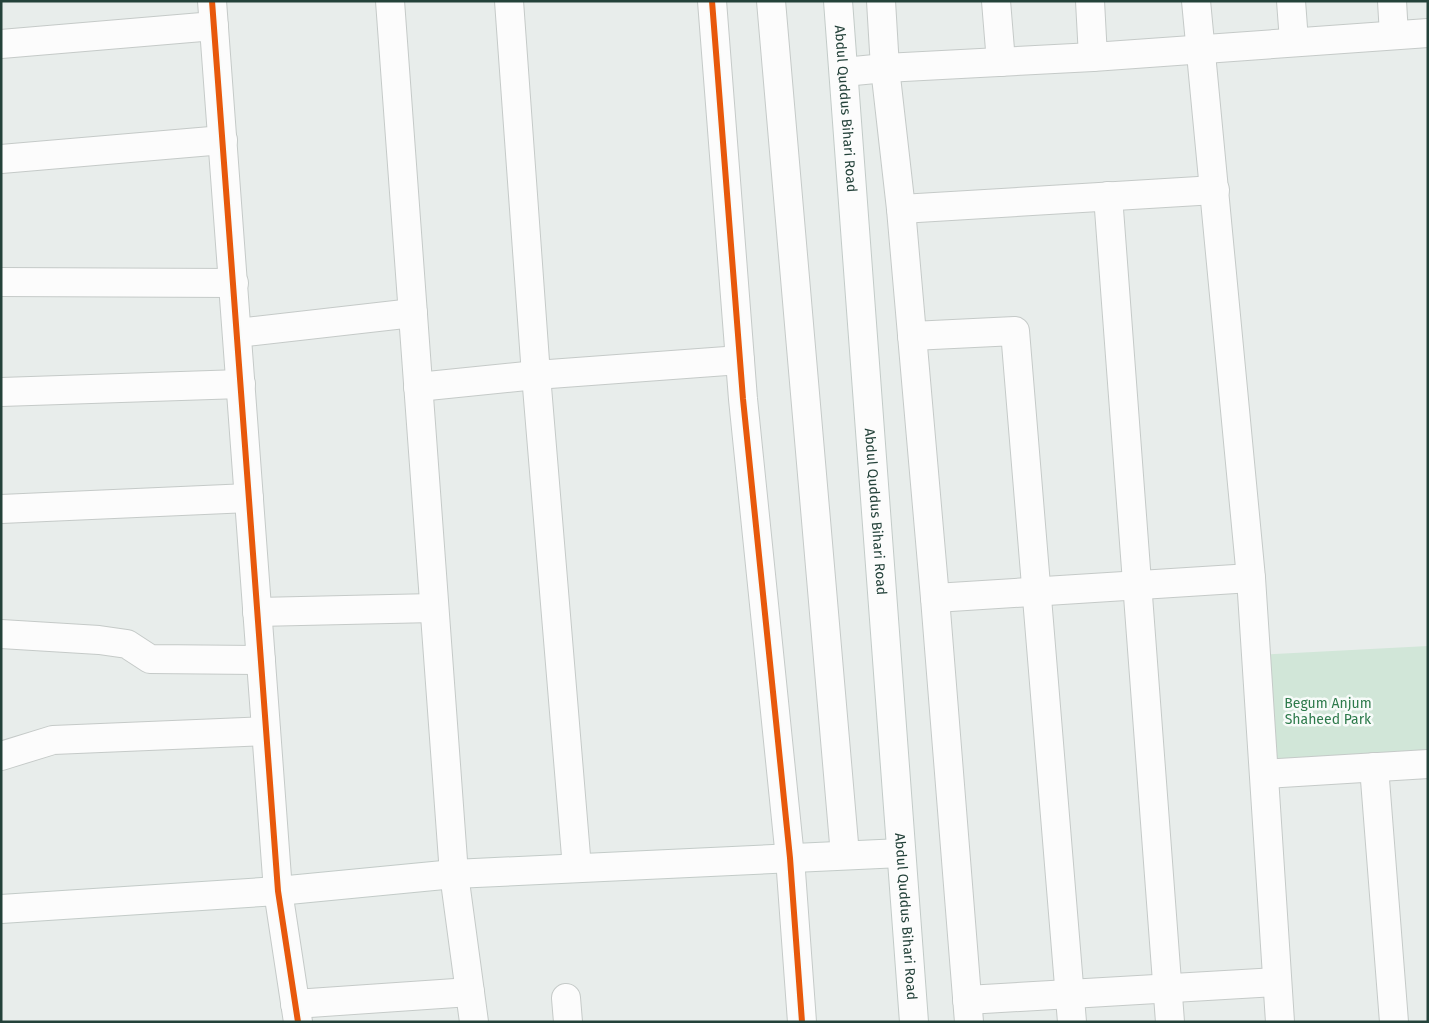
<svg xmlns="http://www.w3.org/2000/svg" width="1429" height="1023" font-family="'Fira Sans',sans-serif">
	<rect width="100%" height="100%" fill="#e8edeb"/>
	<polygon fill="#d1e6d8" points="1428,646 1428,764 1264,774 1256,655"/>
	<g fill="none" stroke-linecap="round" stroke-linejoin="round">
		<g stroke="#c5cac8" stroke-width="30">
			<g id="street">
				<polyline points="212,1 278,891 298,1022"/>
				<polyline points="390,1 454,874 474,1022"/>
				<polyline points="509,1 536,375 577,868"/>
				<polyline points="712,1 743,399 790,858 802,1022"/>
				<polyline points="771,1 845,855"/>
				<polyline points="881,1 885,68 901,209 935,598 969,1022"/>
				<polyline points="996,1 1001,62"/>
				<polyline points="1090,1 1093,57"/>
				<polyline points="1196,1 1251,578 1280,1022"/>
				<polyline points="1291,1 1294,41"/>
				<polyline points="1392,1 1394,35"/>
				<polyline points="1,44 214,26"/>
				<polyline points="844,72 885,68 1093,57 1428,33"/>
				<polyline points="1,159 223,140"/>
				<polyline points="1108,196 1170,1022"/>
				<polyline points="901,209 1215,190"/>
				<polyline points="1,282 234,283"/>
				<polyline points="237,333 413,313"/>
				<polyline points="912,336 1015,331 1072,1022"/>
				<polyline points="418,387 536,375 740,360"/>
				<polyline points="1,392 241,384"/>
				<polyline points="1,509 249,498"/>
				<polyline points="935,598 1251,578"/>
				<polyline points="257,612 434,608"/>
				<polyline points="1,634 99,640 127,644 150,659 261,660"/>
				<polyline points="1,756 53,740 266,731"/>
				<polyline points="1374,767 1394,1022"/>
				<polyline points="1264,774 1428,764"/>
				<polyline points="566,998 568,1022"/>
				<polyline points="967,1000 1276,982"/>
				<polyline points="295,1004 470,992"/>
			</g>
		</g>
		<g stroke="#c3cbc8" stroke-width="30">
			<g id="secondary">
				<path id="s1" d="M838,1l76,1021"/>
				<polyline points="1,909 278,891 454,874 901,853"/>
			</g>
		</g>
		<use href="#street" stroke="#fcfcfc" stroke-width="28"/>
		<use href="#secondary" stroke="#fcfcfc" stroke-width="28"/>
		<g stroke="#f7fbf9" stroke-width="9">
			<g id="cycleway">
				<polyline points="212,1 278,891 298,1022"/>
				<polyline points="712,1 743,399 790,858 802,1022"/>
			</g>
		</g>
		<use href="#cycleway" stroke="#e8590c" stroke-width="6"/>
	</g>
	<g text-anchor="middle" dominant-baseline="central" stroke-width="5" stroke-linejoin="round" paint-order="stroke">
		<g font-size="14" fill="#24423a" stroke="#f7fbf9">
			<text stroke="none"><textPath href="#s1" startOffset="108">Abdul Quddus Bihari Road</textPath></text>
			<text stroke="none"><textPath href="#s1" startOffset="512">Abdul Quddus Bihari Road</textPath></text>
			<text stroke="none"><textPath href="#s1" startOffset="918">Abdul Quddus Bihari Road</textPath></text>
		</g>
		<g font-size="14" fill="#2d7a4b" stroke="#f7fbf9">
			<text x="1328" y="703">Begum Anjum<tspan x="1328" dy="16">Shaheed Park</tspan></text>
		</g>
	</g>
	<rect width="1429" height="1023" fill="none" stroke="#24423a" stroke-width="5"/>
</svg>
